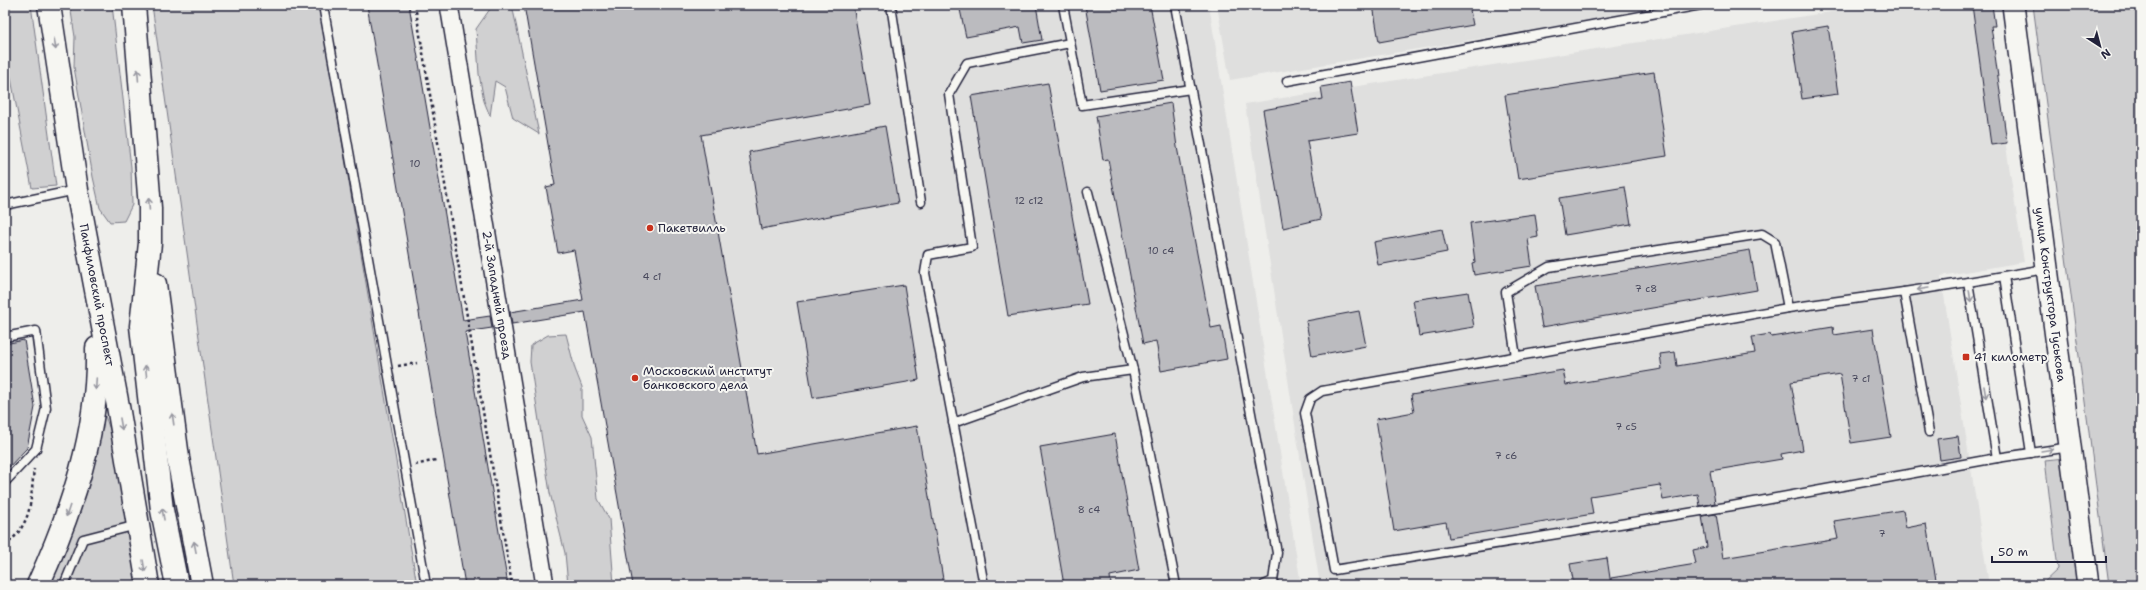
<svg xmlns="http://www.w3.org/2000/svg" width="2146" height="590" font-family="'Shantell Sans',sans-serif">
	<rect width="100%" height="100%" fill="#eeeeeb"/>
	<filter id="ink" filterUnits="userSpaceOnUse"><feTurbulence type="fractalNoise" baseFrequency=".025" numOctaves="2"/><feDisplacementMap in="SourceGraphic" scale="8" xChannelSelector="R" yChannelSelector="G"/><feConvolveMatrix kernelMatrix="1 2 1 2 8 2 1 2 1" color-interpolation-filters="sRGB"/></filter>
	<g filter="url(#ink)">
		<g fill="#dfdfde">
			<polygon points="524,5 1209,5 1301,585 633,585 574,250 558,253 546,187 555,185"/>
			<polygon points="1217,5 1683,5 1230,80"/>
			<polygon points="1875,5 1984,5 2024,262 1941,276 1989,585 1320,585 1245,104"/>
		</g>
		<g fill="#d0d0d1" stroke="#797986">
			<polygon points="5,5 31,5 56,186 32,188 5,47"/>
			<polygon points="70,5 112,5 131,167 132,205 124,221 110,222 100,208 93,177 74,67 75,37"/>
			<polygon points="152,5 319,5 417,585 234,585"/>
			<polygon points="481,5 512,5 539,134 513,118 505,87 495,81 490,116 484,101 479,74 476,29 490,9"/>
			<polygon points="2033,5 2141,5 2141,585 2109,585"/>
			<polygon points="566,334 575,369 582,387 582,415 592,437 598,499 609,519 614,585 568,585 565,553 550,493 530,362 531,345 548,335"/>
			<polygon points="104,413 114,441 139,585 47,585"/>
			<polygon points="2065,458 2082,585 2041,585 2058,569 2045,460"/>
		</g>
		<g fill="#bbbbbf" stroke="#22223b">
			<polygon points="367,5 409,5 463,320 490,316 492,328 465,332 508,585 465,585"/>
			<polygon points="524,5 853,5 870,105 701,135 757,454 917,426 944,585 633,585 585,312 512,324 510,312 583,300 574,250 558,253 546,187 555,185"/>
			<polygon points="959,5 1036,5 1042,40 1023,43 1020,27 966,37"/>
			<polygon points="1085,5 1150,5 1164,80 1100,90"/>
			<polygon points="1373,5 1469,5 1473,25 1379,42"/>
			<polygon points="1972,5 1992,5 1995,26 1991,26 2007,143 1991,145"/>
			<polygon points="1828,26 1838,94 1802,99 1792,32"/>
			<polygon points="1654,72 1667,156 1518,179 1505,95"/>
			<polygon points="1350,82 1358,133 1307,141 1321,219 1283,228 1263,110 1323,99 1321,87"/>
			<polygon points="1048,83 1088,304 1008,316 971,96"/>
			<polygon points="1171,103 1177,147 1211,328 1221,326 1227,359 1161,371 1156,341 1143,344 1108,159 1103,160 1096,116"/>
			<polygon points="885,126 898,203 761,229 749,152"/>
			<polygon points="1625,187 1631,224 1565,235 1559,198"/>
			<polygon points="1535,214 1538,237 1528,239 1532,266 1474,275 1472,263 1475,262 1470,223"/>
			<polygon points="1442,229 1447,252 1378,265 1374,242"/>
			<polygon points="1750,250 1757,290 1542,327 1535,286"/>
			<polygon points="904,285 919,380 813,398 797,302"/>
			<polygon points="1468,292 1474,327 1419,336 1413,300"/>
			<polygon points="1359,311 1366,346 1312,356 1306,321"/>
			<polygon points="1833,327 1834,335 1873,329 1891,437 1851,443 1840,374 1791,382 1803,450 1781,454 1782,459 1710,471 1715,503 1700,506 1698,494 1663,500 1660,485 1590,496 1593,514 1449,538 1446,522 1394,531 1376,419 1414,412 1411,395 1563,370 1566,385 1662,369 1660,354 1675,352 1677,366 1755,353 1752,337 1770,334 1771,337"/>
			<polygon points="24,340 35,407 27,448 5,471 5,344"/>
			<polygon points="1115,434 1139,570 1110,576 1111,585 1064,585 1040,447"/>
			<polygon points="1958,436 1961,457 1940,460 1937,439"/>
			<polygon points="1903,510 1906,528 1926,524 1937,585 1611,585 1611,578 1696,564 1693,550 1707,547 1702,516 1716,514 1723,558 1838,539 1834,521"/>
			<polygon points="1607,558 1611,585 1574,585 1570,564"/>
		</g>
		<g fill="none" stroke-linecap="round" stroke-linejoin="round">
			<g stroke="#22223b" stroke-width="11">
				<g id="service">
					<polyline points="323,5 426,585"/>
					<polyline points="891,5 921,202"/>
					<polyline points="1063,5 1082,105 1191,89"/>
					<polyline points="1175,5 1277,553 1273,581 1264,585"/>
					<polyline points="1287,81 1701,5"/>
					<polyline points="5,205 76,190"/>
					<polyline points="2004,276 2031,453"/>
					<polyline points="1904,292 1968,282"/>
					<polyline points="5,337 36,331 46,408 36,449 5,482"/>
					<polyline points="1516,357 1506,292 1549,267 1762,234 1775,242 1788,308"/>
					<polyline points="1133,370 1176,585"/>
					<polyline points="953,423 1083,377 1133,370 1088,192"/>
					<polyline points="1929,432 1904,292 1788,308 1322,391 1310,399 1305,413 1334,570 1732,506 1997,458 2070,447"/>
					<polyline points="1997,458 1968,282 2046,269"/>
					<polyline points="64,585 83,539 137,525"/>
					<polyline points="984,585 925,273 928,255 972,247 949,94 967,63 1070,43"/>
				</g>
			</g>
			<g stroke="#22223b" stroke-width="20">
				<g id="minor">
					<path id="s1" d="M449,5l96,580"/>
				</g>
			</g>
			<g stroke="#22223b" stroke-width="24">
				<g id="tertiary">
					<path id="s2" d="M2013,5l75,580"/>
				</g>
			</g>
			<g stroke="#22223b" stroke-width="25">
				<g id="primary">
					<path id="s3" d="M49,5l28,185 41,216 30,179"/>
					<polyline points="134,5 150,208 150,243 141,326 162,510 177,585"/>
					<polyline points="155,284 178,458 202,585"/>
					<path d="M38,585c34,-75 61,-153 59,-237"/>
				</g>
			</g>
			<g stroke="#22223b" stroke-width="2.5" stroke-dasharray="3 3" stroke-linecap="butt">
				<polyline points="415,5 512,585"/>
				<polyline points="398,366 417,363"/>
				<polyline points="415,465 436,460"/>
				<path d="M5,546c28,-24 25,-42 29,-77"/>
			</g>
			<use href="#service" stroke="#f6f6f2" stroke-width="8"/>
			<use href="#minor" stroke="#f6f6f2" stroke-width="17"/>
			<use href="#tertiary" stroke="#f6f6f2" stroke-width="21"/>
			<use href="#primary" stroke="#f6f6f2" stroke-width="22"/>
		</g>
		<defs><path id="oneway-shaft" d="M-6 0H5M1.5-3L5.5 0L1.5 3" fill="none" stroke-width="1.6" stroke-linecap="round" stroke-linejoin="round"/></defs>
		<g stroke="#9797a0">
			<use href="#oneway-shaft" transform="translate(55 44) rotate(82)"/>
			<use href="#oneway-shaft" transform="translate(138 75) rotate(-94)"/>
			<use href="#oneway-shaft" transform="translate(149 204) rotate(-94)"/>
			<use href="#oneway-shaft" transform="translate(1923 289) rotate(171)"/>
			<use href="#oneway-shaft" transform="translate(1970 296) rotate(82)"/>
			<use href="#oneway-shaft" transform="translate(146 371) rotate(-96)"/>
			<use href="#oneway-shaft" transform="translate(96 384) rotate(93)"/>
			<use href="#oneway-shaft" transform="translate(1985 392) rotate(80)"/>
			<use href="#oneway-shaft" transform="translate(173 419) rotate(-98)"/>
			<use href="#oneway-shaft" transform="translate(121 424) rotate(80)"/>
			<use href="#oneway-shaft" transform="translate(2047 450) rotate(-9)"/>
			<use href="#oneway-shaft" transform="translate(68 511) rotate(108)"/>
			<use href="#oneway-shaft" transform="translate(163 514) rotate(-100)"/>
			<use href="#oneway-shaft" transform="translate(195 547) rotate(-101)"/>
			<use href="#oneway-shaft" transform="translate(144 566) rotate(81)"/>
		</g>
	</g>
	<g fill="#c8321e" stroke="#f6f6f2" stroke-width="1.5">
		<circle cx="650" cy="228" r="4"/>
		<rect x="1962" y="353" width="8" height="8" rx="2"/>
		<circle cx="635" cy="378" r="4"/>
	</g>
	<g text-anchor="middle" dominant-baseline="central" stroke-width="4" stroke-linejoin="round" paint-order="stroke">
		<g font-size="10" fill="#48485c">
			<text x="415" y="163">10</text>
			<text x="1029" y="200">12 с12</text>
			<text x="1161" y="250">10 с4</text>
			<text x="652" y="276">4 с1</text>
			<text x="1646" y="288">7 с8</text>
			<text x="1861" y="378">7 с1</text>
			<text x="1626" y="426">7 с5</text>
			<text x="1506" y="455">7 с6</text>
			<text x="1089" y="509">8 с4</text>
			<text x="1882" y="533">7</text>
		</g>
		<g font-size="12" fill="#22223b" stroke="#f6f6f2" text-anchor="start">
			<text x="658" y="228">Пакетвилль</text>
			<text x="1974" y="357">41 километр</text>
			<text x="643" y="371">Московский институт<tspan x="643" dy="14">банковского дела</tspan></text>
		</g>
		<g font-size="12" fill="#22223b" stroke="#f6f6f2">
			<text stroke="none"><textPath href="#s3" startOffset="294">Панфиловский проспект</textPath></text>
			<text stroke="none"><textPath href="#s1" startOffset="294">2-й Западный проезд</textPath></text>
			<text stroke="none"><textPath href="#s2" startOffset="292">улица Конструктора Гуськова</textPath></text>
		</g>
	</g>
	<rect width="2146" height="590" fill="none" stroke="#f6f6f2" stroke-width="20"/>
	<rect x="10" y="10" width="2126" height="570" fill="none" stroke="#22223b" stroke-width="1.5" filter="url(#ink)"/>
	<g transform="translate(2100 46) rotate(144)" stroke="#f6f6f2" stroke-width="3" paint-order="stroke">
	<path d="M0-3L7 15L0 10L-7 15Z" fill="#22223b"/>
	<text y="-6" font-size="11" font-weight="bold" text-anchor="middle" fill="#22223b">N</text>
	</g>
	<path d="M1992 556v6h114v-6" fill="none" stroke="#22223b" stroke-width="2"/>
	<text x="1998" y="556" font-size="12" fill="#22223b" stroke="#f6f6f2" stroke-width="3" paint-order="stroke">50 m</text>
</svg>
